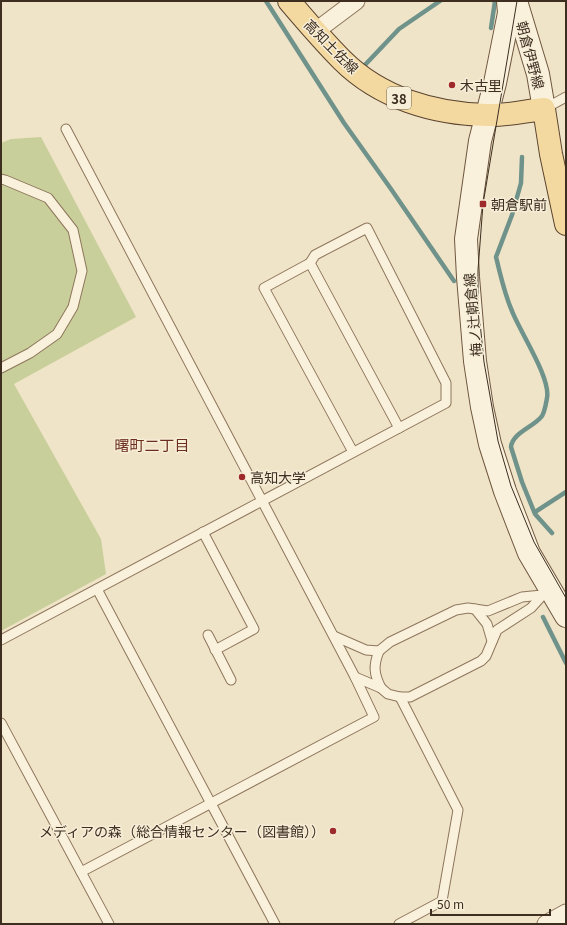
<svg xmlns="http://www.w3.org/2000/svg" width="567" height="925" font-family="Georgia,'Noto Sans JP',serif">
	<rect width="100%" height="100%" fill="#f0e4c8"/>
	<polygon fill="#c9cf9b" points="41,137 136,317 14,384 101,539 106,574 1,631 1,143 11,139"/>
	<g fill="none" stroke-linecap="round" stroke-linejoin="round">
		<g stroke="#6f938a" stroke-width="4.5">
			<polyline points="266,1 344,123 391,189 454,281"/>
			<polyline points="491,28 495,1"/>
			<polyline points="363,67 399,29 440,1"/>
			<path d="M522,157l-1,26 -9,32 -16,42 1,4c4,17 8,34 15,50 8,21 39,67 35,87 -1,5 -2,13 -5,18 -8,11 -30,17 -31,31l11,35 13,32 17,19"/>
			<polyline points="535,512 566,492"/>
			<polyline points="543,617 566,663"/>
		</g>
		<g stroke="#8d765c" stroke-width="11">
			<g id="lane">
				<polyline points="544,109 566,97"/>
				<polyline points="66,129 355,677 374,717 81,872"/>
				<polyline points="1,179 5,180 48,198 73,230 82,271 73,307 57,334 30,353 1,368"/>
				<polyline points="353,452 264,288 310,263 399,428"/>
				<polyline points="203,532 254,629 215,650"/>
				<polyline points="97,589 275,924"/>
				<polyline points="475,609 487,624 492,641"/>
				<polyline points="208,635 231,680"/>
				<polyline points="334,636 366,650 379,651 390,642 456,610 468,608 488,611 522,597 542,595"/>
				<polyline points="1,640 446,403 446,383 367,228 315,255 310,263"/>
				<path d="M379,651c-6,15 -5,23 2,37"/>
				<polyline points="355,677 381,688 388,694 400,697 410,697 481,661 486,656 497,630 531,608 549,588"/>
				<polyline points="1,723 109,924"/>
				<polyline points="399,924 442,901 458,810 400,697"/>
			</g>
		</g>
		<g stroke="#8d765c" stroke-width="19">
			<g id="street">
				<polyline points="316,31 356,1"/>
				<polyline points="546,924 566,913"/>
			</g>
		</g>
		<g stroke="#6f573f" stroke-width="24">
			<g id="secondary">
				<polyline points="508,1 509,13 495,83 480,141 466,239 468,277 475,361 482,407 490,444 505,491 529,553 566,616"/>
				<polyline points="516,1 538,74 544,109"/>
			</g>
		</g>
		<g stroke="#5b4430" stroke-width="24">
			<path id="primary" d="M289,1c17,20 34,40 53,59 38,38 92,54 145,55 19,1 38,-4 57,-6l7,45 15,70"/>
		</g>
		<use href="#lane" stroke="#faf1dc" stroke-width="9"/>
		<use href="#street" stroke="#faf1dc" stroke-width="17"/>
		<use href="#secondary" stroke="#faf1dc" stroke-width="22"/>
		<use href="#primary" stroke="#f3d9a0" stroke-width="22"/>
		<polyline stroke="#3d2e20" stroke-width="1" points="517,1 483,204 478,270 478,303 484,362 498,441 511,486 534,542 566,598"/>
	</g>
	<g fill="#9e2a2b" stroke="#f7eed8" stroke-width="1.5">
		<circle cx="452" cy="85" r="4"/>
		<rect x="479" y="200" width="8" height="8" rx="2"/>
		<circle cx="242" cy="477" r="4"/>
		<circle cx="333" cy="831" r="4"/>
	</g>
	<g text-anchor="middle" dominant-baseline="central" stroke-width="3" stroke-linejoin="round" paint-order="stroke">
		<rect fill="#f7eed8" stroke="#756857" stroke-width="1" x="387" y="87" width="24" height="22" rx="3"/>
		<g font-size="13" font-weight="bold" fill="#3d2e20">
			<text x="399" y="98">38</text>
		</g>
		<g font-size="14" fill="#3d2e20" stroke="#f7eed8">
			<text transform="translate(332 46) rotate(45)">高知土佐線</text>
			<text transform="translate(531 55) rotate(75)">朝倉伊野線</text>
			<text transform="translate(472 315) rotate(-95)">梅ノ辻朝倉線</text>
		</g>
		<g font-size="14" fill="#3d2e20" stroke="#f7eed8" text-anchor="start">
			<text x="460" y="85">木古里</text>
			<text x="491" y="204">朝倉駅前</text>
			<text x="250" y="477">高知大学</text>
			<text x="325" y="831" text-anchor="end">メディアの森（総合情報センター（図書館））</text>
		</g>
		<g font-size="15" fill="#6b2e1e" stroke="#f7eed8">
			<text x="152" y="444">曙町二丁目</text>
		</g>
	</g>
	<rect width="567" height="925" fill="none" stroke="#3d2e20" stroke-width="4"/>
	<path d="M431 909v6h119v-6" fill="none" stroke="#3d2e20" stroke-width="2"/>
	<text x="437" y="909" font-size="12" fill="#3d2e20" stroke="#f7eed8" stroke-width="3" paint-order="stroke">50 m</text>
</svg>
